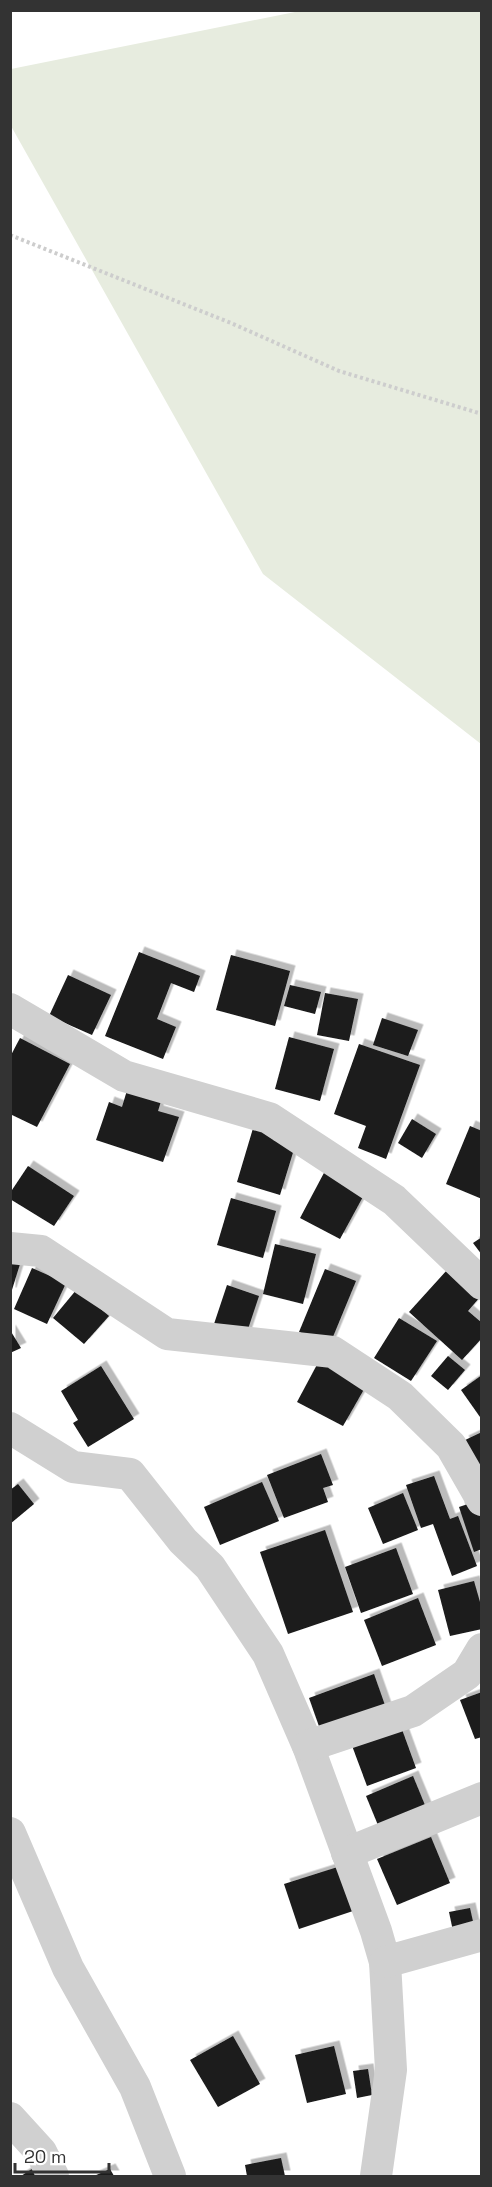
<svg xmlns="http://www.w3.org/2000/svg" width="492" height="2187" font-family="'Space Grotesk',sans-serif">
	<defs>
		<filter id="shadow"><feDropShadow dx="5.5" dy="-5.5" stdDeviation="0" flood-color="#0004"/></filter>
	</defs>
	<rect width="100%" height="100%" fill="#fff"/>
	<polygon fill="#e7ecdf" points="300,11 481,11 481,744 263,574 11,126 11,69"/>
	<g fill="#1a1a1a" filter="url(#shadow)">
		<polygon points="139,952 200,976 194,992 171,983 157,1019 176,1027 163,1059 105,1036"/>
		<polygon points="231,955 290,971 275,1026 216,1010"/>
		<polygon points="68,975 111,995 92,1035 49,1016"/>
		<polygon points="290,985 321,992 315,1014 284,1006"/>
		<polygon points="325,993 358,999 349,1041 317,1035"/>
		<polygon points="382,1018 418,1030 408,1056 373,1045"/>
		<polygon points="289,1037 334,1049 320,1101 275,1089"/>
		<polygon points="20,1038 70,1064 37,1127 10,1114 10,1057"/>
		<polygon points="359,1044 420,1065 386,1159 358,1148 366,1126 334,1114"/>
		<polygon points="128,1087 162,1098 158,1111 179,1117 163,1162 96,1140 109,1102 122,1107"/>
		<polygon points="412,1119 436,1134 422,1158 398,1143"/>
		<polygon points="254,1125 275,1131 273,1140 295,1146 280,1195 237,1182"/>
		<polygon points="470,1126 482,1131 482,1199 446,1184"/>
		<polygon points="28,1166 74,1196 54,1226 10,1199 10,1193"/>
		<polygon points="325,1171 365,1193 340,1239 300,1218"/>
		<polygon points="231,1198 276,1211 263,1258 217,1245"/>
		<polygon points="482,1237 482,1255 473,1243"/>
		<polygon points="275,1244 316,1254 303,1304 263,1294"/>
		<polygon points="10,1261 20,1264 11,1293 10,1293"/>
		<polygon points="32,1268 66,1283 47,1324 14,1309"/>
		<polygon points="325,1269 356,1281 330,1344 299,1332"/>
		<polygon points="448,1269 480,1297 468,1311 482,1323 482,1338 462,1360 409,1312"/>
		<polygon points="227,1285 259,1296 245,1338 213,1327"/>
		<polygon points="77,1289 109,1316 84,1344 53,1318"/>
		<polygon points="399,1318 437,1341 411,1381 374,1358"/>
		<polygon points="10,1330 21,1348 10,1353"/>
		<polygon points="448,1356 465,1370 448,1390 431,1376"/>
		<polygon points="320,1359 367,1384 343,1426 297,1402"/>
		<polygon points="101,1366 134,1419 88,1447 73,1423 78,1420 61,1391"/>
		<polygon points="482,1375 482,1415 480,1417 461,1390"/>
		<polygon points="482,1432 482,1476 463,1441"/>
		<polygon points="321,1454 333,1485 323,1488 328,1502 284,1518 267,1475"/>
		<polygon points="434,1476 450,1519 458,1516 477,1566 452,1576 433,1524 421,1528 406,1485"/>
		<polygon points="262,1482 279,1521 220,1545 204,1507"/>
		<polygon points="18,1484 34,1504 10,1524 10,1490"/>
		<polygon points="403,1493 418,1530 383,1544 368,1508"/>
		<polygon points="477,1501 482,1516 482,1549 474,1552 459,1507"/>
		<polygon points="325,1530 353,1612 288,1634 260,1552"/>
		<polygon points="396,1548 413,1594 361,1613 345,1567"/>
		<polygon points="474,1581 482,1609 482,1629 450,1636 438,1590"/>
		<polygon points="418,1598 436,1645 382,1666 364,1620"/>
		<polygon points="374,1674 386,1708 321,1732 309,1698"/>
		<polygon points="482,1692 482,1737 475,1739 460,1700"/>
		<polygon points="400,1724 416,1768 367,1786 351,1743"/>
		<polygon points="413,1776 427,1810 380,1830 366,1796"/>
		<polygon points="431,1837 450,1883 397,1905 377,1859"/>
		<polygon points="344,1865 359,1909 299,1929 284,1884"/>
		<polygon points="470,1908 474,1926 453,1931 449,1912"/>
		<polygon points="233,2036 260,2084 218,2107 190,2060"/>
		<polygon points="334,2046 346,2094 307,2103 295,2055"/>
		<polygon points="368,2069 372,2095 357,2098 353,2071"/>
		<polygon points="281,2158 285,2176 247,2176 245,2165"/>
		<polygon points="35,2167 42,2176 21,2176"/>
		<polygon points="110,2169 114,2176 94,2176"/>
	</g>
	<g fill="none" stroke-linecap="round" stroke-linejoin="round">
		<polyline stroke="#cdcdcd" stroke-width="4" stroke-dasharray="3 3" stroke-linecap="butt" points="10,235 231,323 339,371 482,414"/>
		<g stroke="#d0d0d0" stroke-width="32">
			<polyline points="10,1009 124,1076 269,1118 394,1200 482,1284"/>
			<polyline points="10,1248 41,1251 167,1334 333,1352 400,1396 451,1446 482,1500"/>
			<polyline points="10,1428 73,1467 130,1474 183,1541 210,1567 268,1654 308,1746 376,1931 385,1962 391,2070 376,2176"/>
			<polyline points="308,1746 413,1711 467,1674 482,1649"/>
			<polyline points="10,1833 68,1968 135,2087 170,2176"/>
			<polyline points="347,1853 482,1798"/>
			<polyline points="385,1962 482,1935"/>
			<polyline points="10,2118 41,2152 53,2176"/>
		</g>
	</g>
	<rect width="492" height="2187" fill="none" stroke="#333333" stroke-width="24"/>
	<path d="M15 2163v9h94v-9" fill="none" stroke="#333333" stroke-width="3"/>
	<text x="24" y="2163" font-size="18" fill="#333333" stroke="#ffffff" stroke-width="4.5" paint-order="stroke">20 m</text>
</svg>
